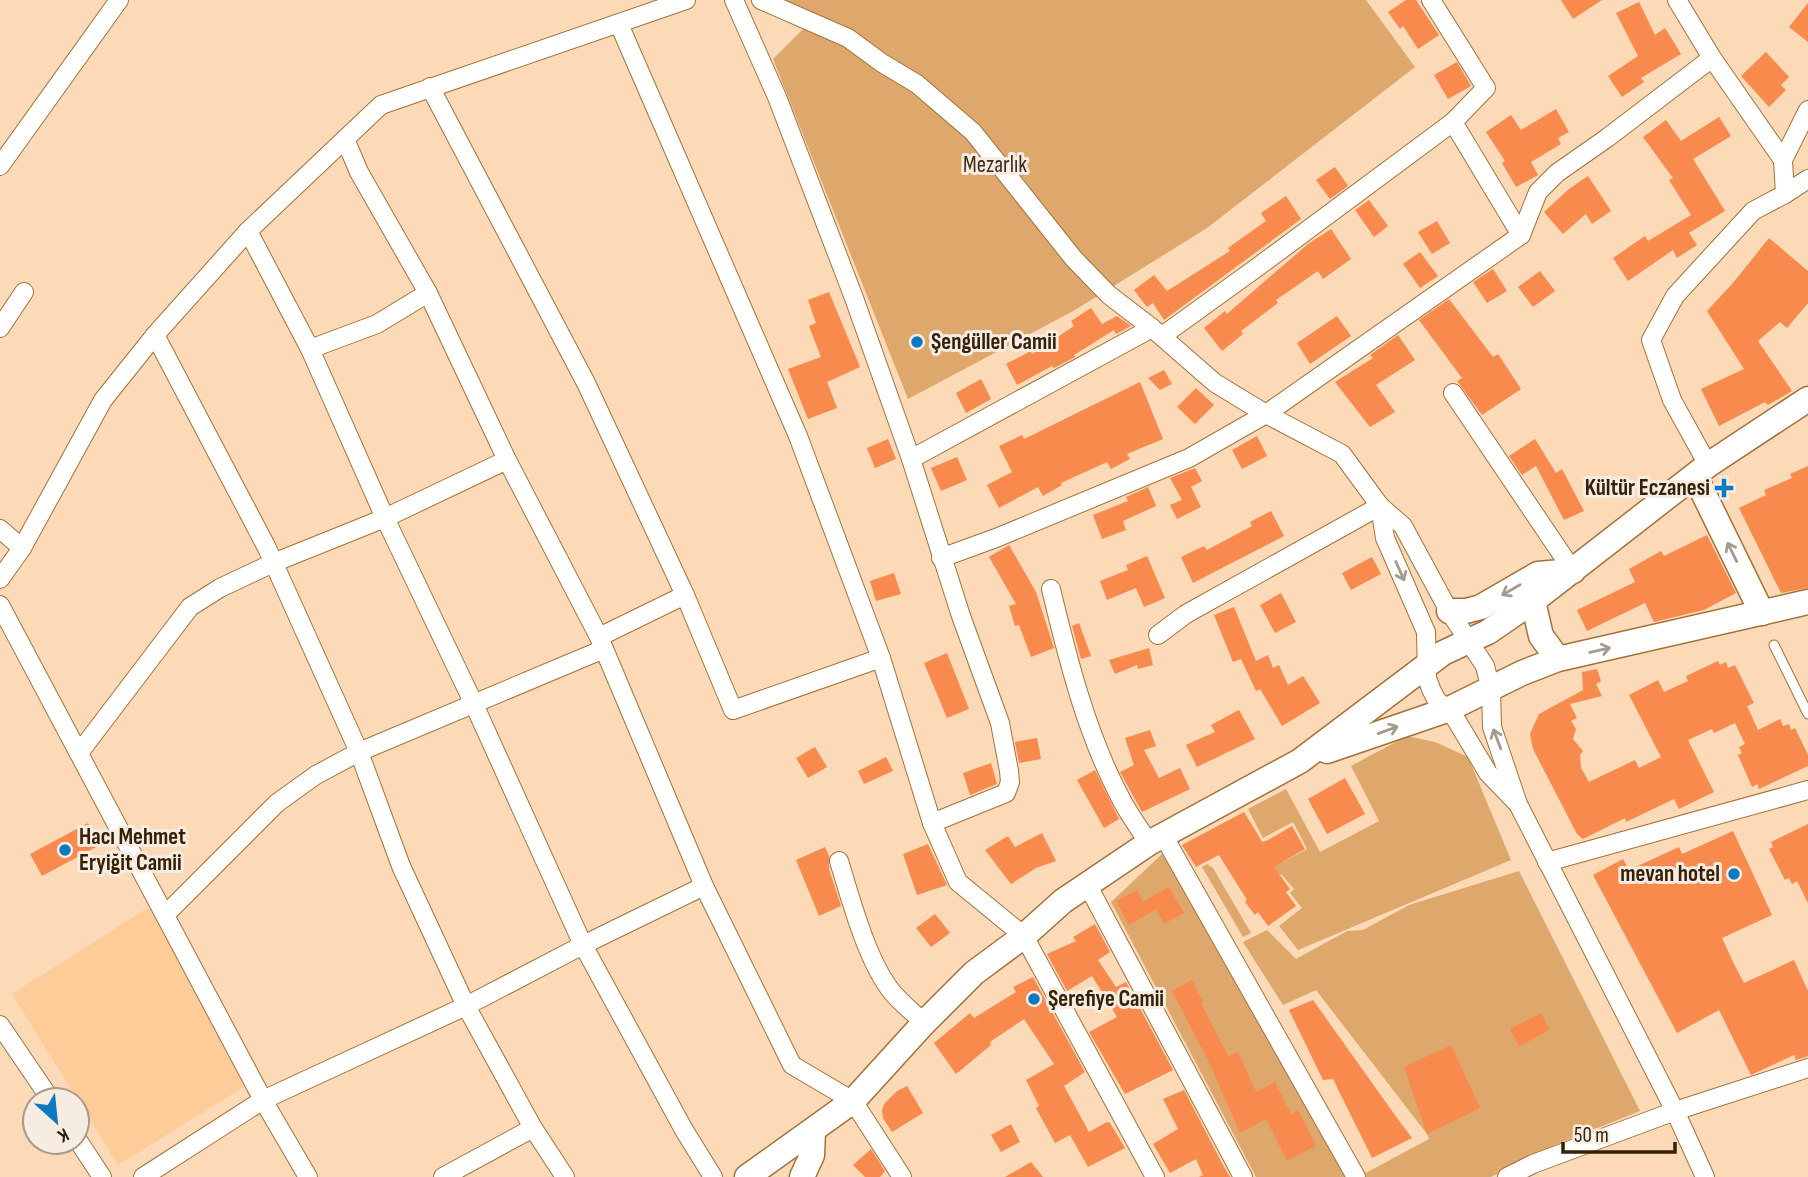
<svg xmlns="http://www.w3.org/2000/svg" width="1808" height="1177" font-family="'Sofia Sans Condensed',sans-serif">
	<rect width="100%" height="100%" fill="#fcdab8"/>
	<polygon fill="#fdcc99" points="151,906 244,1087 118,1165 12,994"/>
	<g fill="#dea76c">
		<polygon points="779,0 1366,0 1415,67 1207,228 1075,310 908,399 773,59 816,16"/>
		<polygon points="1407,736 1435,742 1468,757 1511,860 1298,950 1279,926 1302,908 1290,893 1294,889 1282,875 1271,873 1248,849 1266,840 1279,864 1307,849 1293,822 1263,838 1248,809 1286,789 1320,852 1379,821 1351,766"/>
		<polygon points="1162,854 1295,1073 1349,1177 1256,1177 1111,902"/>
		<polygon points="1207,864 1213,868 1251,933 1243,937 1202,867"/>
		<polygon points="1519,871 1640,1111 1555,1145 1491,1177 1363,1177 1362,1175 1429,1139 1427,1134 1316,990 1283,1005 1243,942 1267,930 1296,959 1347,931 1363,930 1409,905"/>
	</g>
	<g fill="#f98a4e">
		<polygon points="1406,0 1416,0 1439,35 1418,49 1403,26 1400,29 1388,12"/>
		<polygon points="1561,0 1602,0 1573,19"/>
		<polygon points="1639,2 1655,35 1665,28 1681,54 1641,78 1644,82 1622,97 1608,76 1638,56 1616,13"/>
		<polygon points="1808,3 1808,42 1789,27"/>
		<polygon points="1766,52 1789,77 1781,85 1786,90 1769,107 1741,76"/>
		<polygon points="1457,62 1471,86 1448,99 1434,75"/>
		<polygon points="1556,109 1569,132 1558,138 1561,144 1531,162 1538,175 1516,187 1502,163 1505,161 1486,132 1511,115 1521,130"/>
		<polygon points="1719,117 1731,136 1693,159 1725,211 1689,233 1697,245 1677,258 1673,250 1628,281 1613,258 1645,236 1648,241 1691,215 1669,180 1673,178 1643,137 1666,120 1681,141"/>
		<polygon points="1335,167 1348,186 1330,199 1316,180"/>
		<polygon points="1588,176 1611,211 1592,224 1586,214 1563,234 1544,212 1569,189"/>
		<polygon points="1286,196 1301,219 1164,320 1153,303 1147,307 1134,290 1154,275 1167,291 1230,251 1228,248 1266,221 1261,213"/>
		<polygon points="1369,200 1388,226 1374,237 1355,210"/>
		<polygon points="1437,221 1450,243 1432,254 1418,232"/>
		<polygon points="1331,229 1351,259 1323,279 1318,271 1276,300 1278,303 1241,331 1243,334 1222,351 1204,328 1225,311 1227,314 1308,244"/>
		<polygon points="1769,238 1808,271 1808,303 1787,328 1780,322 1758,341 1792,391 1768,405 1765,402 1719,426 1701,389 1744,369 1707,311 1733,283"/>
		<polygon points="1420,252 1438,276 1420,288 1403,264"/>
		<polygon points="1493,269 1507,291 1487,303 1473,282"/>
		<polygon points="1540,271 1555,291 1533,307 1518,287"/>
		<polygon points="829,292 860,367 827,382 837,408 808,419 788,369 821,357 809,326 816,323 808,300"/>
		<polygon points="1449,299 1493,357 1498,354 1521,389 1482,415 1457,381 1462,378 1419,320"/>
		<polygon points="1091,308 1102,324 1117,316 1131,326 1116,334 1114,330 1074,355 1075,357 1054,368 1052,366 1017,385 1006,364 1031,351 1032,354 1074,326 1071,321"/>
		<polygon points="1337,316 1351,336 1310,364 1297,343"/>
		<polygon points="1398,335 1415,360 1376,385 1395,412 1370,427 1335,382 1373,358 1370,355"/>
		<polygon points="1164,370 1172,384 1160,390 1148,378"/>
		<polygon points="981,379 991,399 966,413 956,393"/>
		<polygon points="1140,382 1163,439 1127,454 1130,459 1111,469 1107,462 1061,483 1062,485 1043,496 1038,487 999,508 987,485 1012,472 999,446 1022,435 1024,439"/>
		<polygon points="1196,388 1214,405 1195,424 1177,407"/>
		<polygon points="1257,436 1267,456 1242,469 1232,450"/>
		<polygon points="888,439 896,459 875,468 867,448"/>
		<polygon points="1535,439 1556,473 1562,469 1584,511 1564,520 1536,466 1522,475 1509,456"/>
		<polygon points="957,457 967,480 941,491 931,468"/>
		<polygon points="1808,466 1808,588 1781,593 1739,508 1766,495 1764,490 1792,478 1790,474"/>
		<polygon points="1195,468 1202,481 1191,487 1201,507 1177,519 1170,505 1182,500 1170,478"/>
		<polygon points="1148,487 1156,506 1123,521 1126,530 1102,539 1093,515 1128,501 1126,497"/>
		<polygon points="1271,511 1284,536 1193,583 1181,557 1204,546 1207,550 1252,526 1250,522"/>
		<polygon points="1707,535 1736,593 1704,610 1654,622 1645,603 1587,631 1577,610 1635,582 1629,569 1661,551 1664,556"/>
		<polygon points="1009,545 1036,592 1054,648 1031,657 1019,625 1015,626 1009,606 1016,604 989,557"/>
		<polygon points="1147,556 1165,598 1144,607 1136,588 1107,600 1100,581 1128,570 1126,565"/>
		<polygon points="1372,557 1381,574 1351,590 1342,573"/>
		<polygon points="894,573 901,594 876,601 870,581"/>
		<polygon points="1281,593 1296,622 1275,633 1260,605"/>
		<polygon points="1234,607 1256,661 1268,655 1273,668 1279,665 1288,685 1303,676 1320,703 1282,726 1260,689 1256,691 1241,659 1233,662 1214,615"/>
		<polygon points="1079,623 1091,656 1081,659 1072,626"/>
		<polygon points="1149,648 1153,665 1138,669 1137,665 1115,674 1109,660"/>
		<polygon points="947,653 969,709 947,718 924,663"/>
		<polygon points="1718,661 1720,665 1726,662 1728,668 1735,665 1754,703 1747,706 1758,730 1780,719 1783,726 1789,724 1791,730 1795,728 1808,755 1808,766 1759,789 1757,784 1752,787 1738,755 1742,753 1739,747 1745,744 1735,723 1714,733 1712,729 1688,740 1714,792 1679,809 1674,799 1626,822 1625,818 1583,839 1577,834 1533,749 1530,734 1539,714 1583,690 1582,672 1597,669 1601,681 1596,684 1602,696 1570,704 1577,718 1571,721 1576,729 1573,739 1583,751 1580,755 1581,768 1589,782 1635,760 1639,768 1661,757 1629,695 1658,680 1664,692 1688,681 1686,676"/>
		<polygon points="1239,710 1255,739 1197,767 1186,745 1215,732 1211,725"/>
		<polygon points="1150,730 1156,746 1144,750 1159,778 1180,768 1190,789 1142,812 1120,772 1134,765 1125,738"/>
		<polygon points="1037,738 1041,759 1019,763 1015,742"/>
		<polygon points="815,747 827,767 808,778 796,758"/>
		<polygon points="886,757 893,771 864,784 858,771"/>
		<polygon points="991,763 997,784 970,795 963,773"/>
		<polygon points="1095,770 1119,819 1104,828 1077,780"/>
		<polygon points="1345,778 1365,814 1327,834 1308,799"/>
		<polygon points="1244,812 1263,843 1292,826 1305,849 1274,867 1290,889 1286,892 1296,906 1268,926 1258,912 1255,915 1245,902 1247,900 1219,855 1196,867 1182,845"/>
		<polygon points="88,823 100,845 42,876 30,854"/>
		<polygon points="1808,824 1808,903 1797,881 1792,884 1789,878 1785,880 1769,849 1773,847 1771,842"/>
		<polygon points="1733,831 1772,915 1722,938 1734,964 1744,983 1794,960 1808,991 1808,1056 1796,1060 1794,1055 1751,1075 1719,1010 1677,1033 1593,875 1623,859 1629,870 1679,847 1682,854"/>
		<polygon points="1042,833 1056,861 1036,868 1011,884 985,850 1008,836 1015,847"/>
		<polygon points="928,844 947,885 917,895 903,854"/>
		<polygon points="825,847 829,856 829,869 841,906 819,916 796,860"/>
		<polygon points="1169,887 1184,913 1164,924 1156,909 1129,925 1116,901 1137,890 1143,902"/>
		<polygon points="935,914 950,933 931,947 916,928"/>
		<polygon points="1095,924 1110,952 1098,960 1116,987 1126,982 1173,1070 1125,1094 1089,1032 1117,1017 1092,976 1067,991 1047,954 1076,941 1073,937"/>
		<polygon points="1033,977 1085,1072 1064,1086 1089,1132 1107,1122 1110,1123 1125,1148 1088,1167 1070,1135 1055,1143 1036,1108 1039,1106 1026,1080 1054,1064 1024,1019 990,1042 991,1045 956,1074 934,1043 970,1013 974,1018 1016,992 1013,987"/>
		<polygon points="1192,980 1203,1002 1201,1003 1228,1056 1238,1052 1256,1092 1275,1082 1291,1114 1298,1110 1316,1146 1287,1161 1266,1119 1240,1133 1208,1060 1172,991"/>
		<polygon points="1313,1000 1397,1118 1412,1138 1372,1158 1333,1079 1323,1080 1289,1010"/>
		<polygon points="1541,1013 1550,1030 1519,1046 1510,1029"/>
		<polygon points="1451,1045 1480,1108 1427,1134 1404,1067"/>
		<polygon points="907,1086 923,1113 892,1132 883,1118 882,1111 884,1104 897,1091"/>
		<polygon points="1184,1090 1223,1165 1230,1177 1199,1177 1203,1175 1196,1159 1170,1173 1153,1144 1178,1129 1163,1099"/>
		<polygon points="1011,1124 1020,1142 1001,1152 991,1135"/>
		<polygon points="871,1149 885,1171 880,1177 865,1177 853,1165"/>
		<polygon points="1031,1162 1043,1177 1005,1177"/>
	</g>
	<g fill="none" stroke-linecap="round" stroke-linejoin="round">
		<g stroke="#a37138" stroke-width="11">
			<polyline id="lane" points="1774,645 1808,714"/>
		</g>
		<g stroke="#a37138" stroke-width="20">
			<g id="street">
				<polyline points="734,0 777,97 854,298 911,459 961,616 1000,723 1009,771 1010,782 1006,793 932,823"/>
				<polyline points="761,0 848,38 882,63 917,84 973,132 1074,259 1109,295 1152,328 1215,383 1266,414 1342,454 1380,506 1403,526 1449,611 1485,666 1491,690 1492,727 1518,804 1675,1111 1705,1177"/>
				<polyline points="1677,0 1712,58 1783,160"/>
				<polyline points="619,24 798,436 881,658 932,823 958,882 1024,936 1155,1177"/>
				<polyline points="430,87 586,383 685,595 733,710 881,658"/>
				<polyline points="1453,122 1521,235"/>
				<polyline points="345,139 359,172 428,293 507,460 599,637 704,886 792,1065 853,1101 902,1177"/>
				<polyline points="0,166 119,0"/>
				<polyline points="1785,194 1808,179"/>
				<polyline points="248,231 310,349 385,518 473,702 583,945 684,1130 713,1177"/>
				<polyline points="0,328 24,292"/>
				<polyline points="155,335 267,548 359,752 401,866 466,1006 533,1128 565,1177"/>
				<polyline points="1162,336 1259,266 1453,122 1486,88 1431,0"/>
				<polyline points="310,349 377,324 428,293"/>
				<polyline points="1453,393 1573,571"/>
				<polyline points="911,459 1152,328"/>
				<polyline points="1708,465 1672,400 1651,340 1675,296 1753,211 1785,194 1783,160 1808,110"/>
				<polyline points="1380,506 1385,538 1426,632 1427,678 1431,689 1436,699 1455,718 1488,773 1516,802"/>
				<polyline points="0,529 22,548"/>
				<polyline points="941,558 996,538 1189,458 1266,414 1521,235 1538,192 1557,173 1607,138 1712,58"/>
				<polyline points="0,579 22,548 103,400 155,335 248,231 381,105 686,0"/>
				<path d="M1051,589c17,71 35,143 69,208 8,16 19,31 29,46"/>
				<polyline points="0,605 263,1100 308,1177"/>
				<polyline points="1158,635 1186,614 1380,506"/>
				<polyline points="599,637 685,595"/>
				<polyline points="79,753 190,607 220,588 273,563 385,518 507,460"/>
				<polyline points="1163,835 1356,1177"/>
				<path d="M839,861c12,39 28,100 53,131 10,12 22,21 32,31"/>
				<polyline points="1547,862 1808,790"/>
				<polyline points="1087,884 1243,1177"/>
				<polyline points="166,914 277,803 316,775 359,752 604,649"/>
				<polyline points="0,1025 51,1100"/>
				<polyline points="77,1139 102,1177"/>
				<polyline points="143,1177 263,1100 466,1006 583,945 704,886"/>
				<polyline points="443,1177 533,1128"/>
				<polyline points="1507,1177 1533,1164 1675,1111 1808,1068"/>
			</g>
		</g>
		<g stroke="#a37138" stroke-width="27">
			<g id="secondary">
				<polyline points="1695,476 1762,613"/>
				<polyline points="1533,601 1541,636 1558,659"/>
				<polyline points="1449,611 1466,611 1481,607 1538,574 1573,571"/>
				<polyline points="1327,751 1447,710 1522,673 1558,659 1808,602"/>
				<polyline points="747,1177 853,1101 924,1023 974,973 1024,936 1063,901 1149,843 1300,761 1443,653 1488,632 1533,601 1708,465 1808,399"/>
				<polyline points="802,1177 812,1155 813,1131"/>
			</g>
		</g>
		<use href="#lane" stroke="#fff" stroke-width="9"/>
		<use href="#street" stroke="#fff" stroke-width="18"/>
		<use href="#secondary" stroke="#fff" stroke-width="24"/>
	</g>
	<defs><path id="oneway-shaft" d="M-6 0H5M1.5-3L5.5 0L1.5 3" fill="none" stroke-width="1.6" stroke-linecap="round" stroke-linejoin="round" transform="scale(1.75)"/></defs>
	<g stroke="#a49b8f">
		<use href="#oneway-shaft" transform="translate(1732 552) rotate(-116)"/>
		<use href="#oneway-shaft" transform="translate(1400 571) rotate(66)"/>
		<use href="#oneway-shaft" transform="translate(1511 590) rotate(150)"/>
		<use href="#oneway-shaft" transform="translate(1600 650) rotate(-13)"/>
		<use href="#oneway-shaft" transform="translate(1388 730) rotate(-20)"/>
		<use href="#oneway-shaft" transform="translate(1497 739) rotate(-111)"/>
	</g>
	<g fill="#0e79c3" stroke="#f7ece1" stroke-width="2.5">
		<circle cx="917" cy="342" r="7"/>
		<path d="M1720.5 477.5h7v7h7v7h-7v7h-7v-7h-7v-7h7z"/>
		<circle cx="65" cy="850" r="7"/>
		<circle cx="1734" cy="874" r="7"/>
		<circle cx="1034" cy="999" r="7"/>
	</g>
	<g text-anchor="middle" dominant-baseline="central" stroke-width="6" stroke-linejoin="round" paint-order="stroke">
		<g font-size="23" fill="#3b2b1a" stroke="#f7ece1">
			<text x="995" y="165">Mezarlık</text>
		</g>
		<g font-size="23" font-weight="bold" fill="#342007" stroke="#f7ece1" text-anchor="start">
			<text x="931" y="342">Şengüller Camii</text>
			<text x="1710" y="488" text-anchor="end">Kültür Eczanesi</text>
			<text x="79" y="837">Hacı Mehmet<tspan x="79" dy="26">Eryiğit Camii</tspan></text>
			<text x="1720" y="874" text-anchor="end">mevan hotel</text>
			<text x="1048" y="999">Şerefiye Camii</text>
		</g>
	</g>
	<g transform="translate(56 1121) rotate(153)"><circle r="33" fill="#f7ece1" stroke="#a99a8a" stroke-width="2"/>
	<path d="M0-5L12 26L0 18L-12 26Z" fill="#0e79c3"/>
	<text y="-10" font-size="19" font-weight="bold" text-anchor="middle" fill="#342007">K</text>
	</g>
	<path d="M1563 1142v10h112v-10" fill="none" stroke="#342007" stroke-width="3.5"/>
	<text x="1574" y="1142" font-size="21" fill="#342007" stroke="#f7ece1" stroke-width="5" paint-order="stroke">50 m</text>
</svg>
